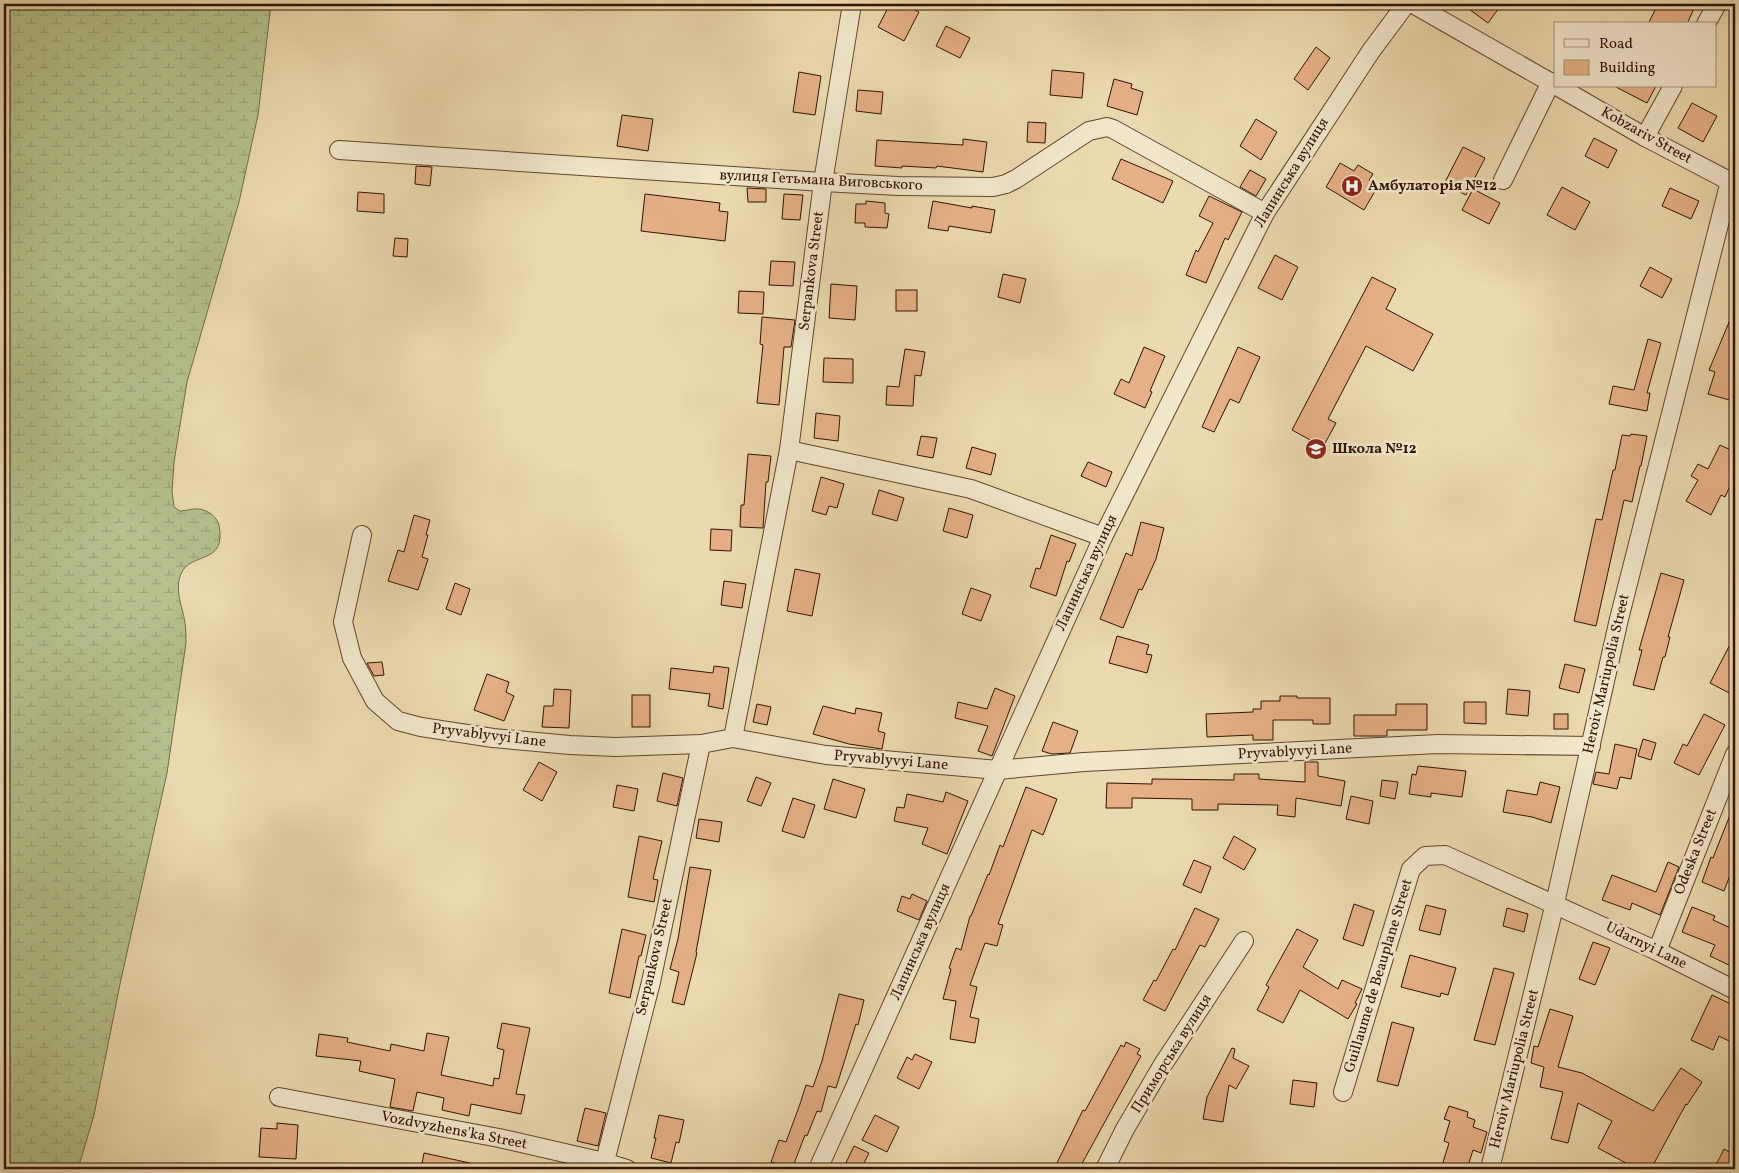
<svg xmlns="http://www.w3.org/2000/svg" width="1739" height="1173" font-family="Vollkorn,serif">
	<defs>
		<pattern id="wetland-marsh" width="20" height="14" patternUnits="userSpaceOnUse" patternTransform="scale(1.25)"><rect width="20" height="14" fill="#b5c08c"/><path d="M1 5h8M5 5V1M11 12h8M15 12V8" fill="none" stroke="#9ca477"/></pattern>
	</defs>
	<rect width="100%" height="100%" fill="#ebdaaf"/>
	<filter id="stains"><feTurbulence type="fractalNoise" baseFrequency=".004" numOctaves="4"/><feColorMatrix values="0 0 0 0 .2 0 0 0 0 .09 0 0 0 0 .02 0 0 0 .5 -.17"/></filter>
	<radialGradient id="worn" r=".72"><stop offset=".6" stop-color="#630" stop-opacity="0"/><stop offset="1" stop-color="#630" stop-opacity=".3"/></radialGradient>
	<path fill="url(#wetland-marsh)" stroke="#736946" d="M4,4h267l-13,111 -19,87 -52,180 -13,80 -2,29 2,16 6,4c6,0 13,-3 19,-2 9,1 18,8 20,16 8,41 -29,26 -38,49 -7,16 2,34 4,49 1,7 1,13 1,20l-19,130 -47,211 -26,131 -16,54h-74z"/>
	<g fill="#e5b087" stroke="#311201">
		<polygon points="890,4 903,4 919,12 904,41 878,27"/>
		<polygon points="1462,4 1502,4 1488,23"/>
		<polygon points="1658,4 1696,4 1687,24 1648,24"/>
		<polygon points="946,26 970,38 960,58 936,46"/>
		<polygon points="1316,47 1330,58 1308,90 1294,79"/>
		<polygon points="1052,70 1084,73 1082,98 1050,95"/>
		<polygon points="799,72 821,76 815,115 793,112"/>
		<polygon points="1114,79 1132,84 1131,88 1143,92 1137,115 1107,106"/>
		<polygon points="1614,86 1656,86 1647,103"/>
		<polygon points="858,90 883,92 881,114 856,111"/>
		<polygon points="1692,103 1717,116 1703,142 1678,128"/>
		<polygon points="622,115 653,119 648,151 617,146"/>
		<polygon points="1256,119 1277,132 1261,160 1240,146"/>
		<polygon points="1028,122 1046,123 1045,143 1027,142"/>
		<polygon points="1594,138 1617,150 1608,168 1585,156"/>
		<polygon points="963,139 987,142 983,172 937,166 936,168 902,166 902,168 875,166 877,140 963,145"/>
		<polygon points="1463,147 1485,158 1466,195 1444,184"/>
		<polygon points="1121,159 1173,181 1163,203 1112,179"/>
		<polygon points="1340,163 1354,171 1358,165 1373,174 1369,180 1378,186 1364,210 1326,187"/>
		<polygon points="416,166 432,167 430,186 415,184"/>
		<polygon points="1250,170 1266,179 1256,196 1240,187"/>
		<polygon points="1562,187 1590,202 1575,230 1547,215"/>
		<polygon points="747,188 766,189 766,202 748,202"/>
		<polygon points="1670,188 1699,201 1691,219 1662,206"/>
		<polygon points="1473,189 1500,203 1489,224 1462,210"/>
		<polygon points="358,192 384,194 384,213 357,211"/>
		<polygon points="645,194 720,203 719,211 728,212 725,241 641,231"/>
		<polygon points="784,194 803,195 800,220 782,219"/>
		<polygon points="1209,196 1242,212 1228,240 1225,238 1206,283 1186,275 1196,250 1198,252 1213,223 1199,216"/>
		<polygon points="866,201 885,203 885,213 889,214 887,228 865,227 865,223 855,223 856,204 866,204"/>
		<polygon points="933,201 972,208 972,206 995,210 991,233 949,226 948,231 928,228"/>
		<polygon points="395,238 408,239 407,257 393,256"/>
		<polygon points="1275,255 1298,267 1282,300 1258,288"/>
		<polygon points="771,261 795,262 793,286 769,285"/>
		<polygon points="1650,267 1672,279 1662,298 1640,286"/>
		<polygon points="1003,274 1026,279 1020,303 998,297"/>
		<polygon points="1372,277 1396,289 1386,309 1433,334 1413,371 1366,346 1328,419 1336,423 1323,447 1292,430"/>
		<polygon points="831,284 857,286 855,320 829,318"/>
		<rect x="896" y="290" width="21" height="21"/>
		<polygon points="739,291 764,292 763,314 738,313"/>
		<polygon points="1735,308 1735,392 1733,401 1708,394 1715,372 1709,370"/>
		<polygon points="762,317 795,320 791,347 784,347 779,405 757,403 763,345 760,344"/>
		<polygon points="1648,339 1661,343 1647,393 1650,393 1647,411 1609,404 1613,386 1634,390"/>
		<polygon points="1144,347 1165,356 1150,391 1152,392 1145,408 1114,394 1121,379 1129,383"/>
		<polygon points="1238,347 1260,357 1239,403 1230,399 1214,432 1202,427"/>
		<polygon points="905,349 925,352 921,376 915,375 913,406 886,405 887,386 899,387"/>
		<polygon points="824,358 853,359 853,383 823,382"/>
		<polygon points="816,413 840,416 838,441 814,438"/>
		<polygon points="1631,434 1647,436 1641,466 1640,466 1632,502 1624,500 1596,626 1574,621 1596,519 1602,520 1613,470 1615,470 1622,435 1630,436"/>
		<polygon points="921,436 937,438 933,458 917,455"/>
		<polygon points="1720,445 1735,452 1735,475 1725,497 1721,495 1711,515 1686,501 1698,480 1691,476 1698,464 1708,469"/>
		<polygon points="972,447 996,454 991,475 966,468"/>
		<polygon points="748,454 771,456 768,482 766,482 763,528 740,527 741,505 744,505"/>
		<polygon points="1088,462 1112,472 1106,487 1081,476"/>
		<polygon points="821,477 844,484 837,508 829,506 826,515 812,511"/>
		<polygon points="879,490 904,498 897,521 872,514"/>
		<polygon points="949,508 973,515 967,538 943,531"/>
		<polygon points="414,515 430,520 426,535 428,535 422,557 428,559 418,590 388,581 398,550 404,552"/>
		<polygon points="1141,522 1164,528 1156,559 1142,590 1139,589 1123,628 1100,619 1126,553 1132,556"/>
		<polygon points="711,529 732,530 731,551 710,550"/>
		<polygon points="1051,535 1076,544 1069,562 1067,561 1056,596 1030,587 1036,568 1040,569"/>
		<polygon points="795,569 820,574 812,616 787,611"/>
		<polygon points="1661,573 1684,580 1668,637 1670,637 1665,657 1663,657 1654,690 1633,685 1642,650 1639,650"/>
		<polygon points="724,581 746,584 742,608 721,605"/>
		<polygon points="455,583 470,589 461,615 446,609"/>
		<polygon points="971,588 991,595 981,621 962,614"/>
		<polygon points="1735,635 1735,696 1710,683"/>
		<polygon points="1117,636 1149,645 1146,654 1152,655 1147,673 1109,663"/>
		<polygon points="382,662 384,675 374,676 367,663"/>
		<polygon points="1565,664 1585,669 1579,693 1559,688"/>
		<polygon points="714,666 729,668 723,709 708,706 710,694 669,689 671,668 713,673"/>
		<polygon points="487,674 509,682 506,692 514,696 504,721 474,710"/>
		<polygon points="995,688 1015,696 992,756 978,751 988,726 955,718 958,702 987,709"/>
		<polygon points="554,689 571,690 569,728 542,727 544,706 553,706"/>
		<polygon points="1508,689 1530,691 1528,716 1506,714"/>
		<rect x="632" y="695" width="18" height="32"/>
		<polygon points="1280,696 1297,696 1297,698 1330,698 1330,724 1313,724 1313,720 1273,720 1273,740 1253,740 1253,735 1207,737 1206,714 1253,712 1253,709 1261,709 1261,701 1280,701"/>
		<polygon points="1464,702 1486,702 1486,724 1464,723"/>
		<polygon points="757,704 771,707 767,725 753,722"/>
		<polygon points="1396,704 1427,704 1427,730 1387,730 1387,736 1354,736 1354,715 1396,715"/>
		<polygon points="823,706 855,714 856,708 882,713 878,731 885,733 882,749 849,744 813,734"/>
		<rect x="1554" y="714" width="14" height="15"/>
		<polygon points="1704,714 1725,725 1699,775 1674,763 1683,744 1687,746"/>
		<polygon points="1053,722 1078,731 1070,753 1052,754 1042,751"/>
		<polygon points="1643,739 1656,743 1651,760 1638,756"/>
		<polygon points="1615,744 1637,749 1631,779 1620,777 1617,789 1593,784 1596,772 1609,774"/>
		<polygon points="539,762 557,772 542,801 523,790"/>
		<polygon points="1305,762 1318,762 1318,776 1345,781 1341,806 1296,798 1295,817 1277,815 1278,805 1218,804 1218,810 1192,810 1192,799 1132,798 1132,808 1106,808 1107,783 1152,784 1152,779 1234,780 1234,774 1259,774 1259,779 1305,782"/>
		<polygon points="1418,766 1466,771 1462,797 1431,793 1431,797 1409,794 1412,774 1416,775"/>
		<polygon points="663,773 683,778 677,806 657,801"/>
		<polygon points="756,777 771,783 761,806 747,801"/>
		<polygon points="833,779 865,789 856,818 824,809"/>
		<polygon points="1382,780 1398,782 1395,799 1380,796"/>
		<polygon points="1540,782 1560,787 1551,823 1532,817 1503,812 1507,790 1537,795"/>
		<polygon points="617,785 638,789 634,811 613,807"/>
		<polygon points="1026,787 1057,799 1043,835 1032,830 998,924 1003,925 997,946 985,943 970,985 977,987 970,1017 979,1019 975,1043 950,1039 956,1001 943,999 951,969 949,968 956,948 961,950 970,916 971,916 988,874 989,875 1000,845 1003,847"/>
		<polygon points="946,792 968,801 947,854 922,844 928,828 894,821 897,807 904,808 907,794 943,802"/>
		<polygon points="1351,796 1373,801 1369,824 1346,819"/>
		<polygon points="793,798 815,805 804,838 782,831"/>
		<polygon points="1734,805 1735,862 1724,891 1702,882 1711,857 1713,858"/>
		<polygon points="699,819 722,822 719,842 696,838"/>
		<polygon points="639,836 662,841 653,879 658,880 654,902 628,897"/>
		<polygon points="1234,836 1256,849 1244,870 1223,858"/>
		<polygon points="1194,860 1211,867 1201,893 1183,885"/>
		<polygon points="1668,862 1679,867 1660,915 1632,903 1630,910 1602,900 1612,875 1656,892"/>
		<polygon points="690,867 711,870 696,952 697,953 684,1005 672,1002 679,972 670,969 678,939"/>
		<polygon points="912,894 927,901 919,920 897,911 902,896 910,899"/>
		<polygon points="1354,904 1374,911 1363,946 1343,939"/>
		<polygon points="1426,905 1446,910 1440,935 1419,930"/>
		<polygon points="1692,907 1715,916 1713,920 1735,930 1735,955 1731,966 1710,956 1715,945 1682,932"/>
		<polygon points="1195,908 1219,919 1205,947 1200,945 1165,1011 1143,1000 1154,980 1156,981 1173,949 1175,950"/>
		<polygon points="1507,908 1528,914 1524,932 1503,926"/>
		<polygon points="622,929 646,935 641,956 639,956 630,998 609,993"/>
		<polygon points="1297,929 1318,940 1303,967 1338,989 1342,980 1362,989 1355,1003 1357,1004 1348,1019 1300,990 1283,1023 1257,1010 1269,987 1266,985"/>
		<polygon points="1593,942 1610,948 1595,985 1579,979"/>
		<polygon points="1410,955 1456,968 1448,995 1441,993 1440,997 1401,987"/>
		<polygon points="1494,968 1514,973 1495,1045 1474,1040"/>
		<polygon points="839,994 864,1000 858,1025 856,1024 836,1088 828,1086 821,1112 817,1111 807,1136 805,1135 792,1169 771,1162 779,1140 786,1142 800,1104 806,1085 813,1087 822,1061"/>
		<polygon points="1712,995 1735,1006 1735,1044 1719,1036 1713,1050 1691,1040"/>
		<polygon points="1550,1009 1573,1016 1558,1067 1582,1073 1653,1111 1681,1068 1702,1082 1687,1105 1686,1104 1651,1169 1637,1169 1598,1148 1612,1121 1578,1103 1568,1143 1551,1139 1563,1092 1540,1087 1544,1067 1531,1063 1534,1046 1538,1047"/>
		<polygon points="1392,1022 1414,1028 1398,1086 1377,1081"/>
		<polygon points="502,1023 530,1028 516,1094 525,1095 521,1114 471,1104 469,1116 442,1110 444,1098 417,1092 413,1111 390,1107 395,1079 359,1071 361,1061 316,1056 319,1034 348,1038 347,1042 390,1051 391,1044 424,1051 427,1033 449,1037 441,1075 493,1086 494,1078 499,1079 504,1050 497,1048"/>
		<polygon points="1126,1042 1140,1049 1137,1054 1141,1056 1079,1169 1054,1169 1083,1110 1085,1111 1121,1045 1124,1047"/>
		<polygon points="1232,1048 1235,1049 1233,1058 1249,1066 1236,1089 1229,1085 1223,1122 1203,1119 1207,1097"/>
		<polygon points="915,1054 932,1062 919,1089 897,1078 907,1057 912,1060"/>
		<polygon points="1293,1080 1317,1083 1314,1107 1290,1104"/>
		<polygon points="1449,1106 1468,1112 1467,1117 1475,1120 1473,1127 1487,1132 1481,1153 1473,1150 1467,1169 1441,1169 1449,1143 1444,1141 1450,1121 1444,1119"/>
		<polygon points="585,1108 606,1113 598,1146 577,1141"/>
		<polygon points="659,1115 684,1120 679,1143 676,1142 671,1163 651,1158 656,1138 654,1138"/>
		<polygon points="875,1115 899,1127 887,1152 862,1140"/>
		<polygon points="277,1123 298,1125 296,1159 259,1157 261,1128 277,1129"/>
		<polygon points="854,1146 869,1153 861,1169 843,1169"/>
		<polygon points="1724,1149 1735,1155 1735,1169 1714,1169"/>
		<polygon points="424,1153 470,1163 469,1169 421,1169"/>
	</g>
	<g fill="none" stroke-linecap="round" stroke-linejoin="round">
		<g stroke="#60442c" stroke-width="20">
			<g id="minor">
				<polyline points="1413,4 1555,85"/>
				<polyline points="1706,24 1717,4"/>
				<polyline points="1557,86 1645,137 1735,184"/>
				<polyline points="1645,137 1673,86"/>
				<polyline points="339,150 823,182 898,186 993,187 1006,184 1016,179 1089,131 1107,127 1113,129 1265,213"/>
				<polyline points="1503,180 1551,82"/>
				<polyline points="789,450 971,489 1103,537"/>
				<polyline points="362,535 343,622 352,658 375,701 398,721 421,727 493,738 570,745 615,747 701,744 733,738 826,755 998,770 1084,762 1438,744 1591,746"/>
				<polyline points="733,738 789,450 823,182 852,4"/>
				<polyline points="1657,951 1735,754"/>
				<polyline points="1343,1092 1411,869 1425,856 1445,855 1657,951 1735,990"/>
				<polyline points="279,1097 499,1138 604,1162 627,1169"/>
				<polyline points="603,1169 651,982 701,744"/>
				<polyline points="818,1169 1103,537 1265,213 1371,51 1406,4"/>
				<polyline points="1105,1169 1125,1129 1162,1066 1244,941"/>
				<polyline points="1490,1169 1555,903 1619,619 1730,181"/>
			</g>
		</g>
		<use href="#minor" stroke="#f2e7cb" stroke-width="18"/>
	</g>
	<defs>
		<g id="hospital-disc" transform="scale(1.125)"><circle r="9.5" fill="#8f2418" stroke="#f2e7cb"/><path d="M-5-5h3v3.5h4V-5h3V5h-3V1.5h-4V5h-3Z" fill="#fff"/></g>
		<g id="school-disc" transform="scale(1.125)"><circle r="9.5" fill="#8f2418" stroke="#f2e7cb"/><path d="M0-5L7-2L0 1L-7-2ZM-4 1L0 2.5L4 1V4Q0 6-4 4Z" fill="#fff"/></g>
	</defs>
	<g fill-rule="evenodd">
		<use href="#hospital-disc" x="1352" y="186"/>
		<use href="#school-disc" x="1316" y="449"/>
	</g>
	<g text-anchor="middle" dominant-baseline="central" stroke-width="5" stroke-linejoin="round" paint-order="stroke">
		<g font-size="15" fill="#311201" stroke="#f2e7cb">
			<text transform="translate(1646 136) rotate(29)">Kobzariv Street</text>
			<text transform="translate(1292 173) rotate(-58)">Лапинська вулиця</text>
			<text transform="translate(821 181) rotate(3)">вулиця Гетьмана Виговського</text>
			<text transform="translate(812 271) rotate(-83)">Serpankova Street</text>
			<text transform="translate(1087 573) rotate(-65)">Лапинська вулиця</text>
			<text transform="translate(1607 674) rotate(-77)">Heroiv Mariupolia Street</text>
			<text transform="translate(489 736) rotate(7)">Pryvablyvyi Lane</text>
			<text transform="translate(1295 752) rotate(-3)">Pryvablyvyi Lane</text>
			<text transform="translate(891 761) rotate(5)">Pryvablyvyi Lane</text>
			<text transform="translate(1696 852) rotate(-68)">Odeska Street</text>
			<text transform="translate(921 942) rotate(-66)">Лапинська вулиця</text>
			<text transform="translate(1646 946) rotate(26)">Udarnyi Lane</text>
			<text transform="translate(655 957) rotate(-77)">Serpankova Street</text>
			<text transform="translate(1379 976) rotate(-73)">Guillaume de Beauplane Street</text>
			<text transform="translate(1172 1054) rotate(-58)">Приморська вулиця</text>
			<text transform="translate(1515 1069) rotate(-76)">Heroiv Mariupolia Street</text>
			<text transform="translate(454 1131) rotate(11)">Vozdvyzhens'ka Street</text>
		</g>
		<g font-size="15" font-weight="bold" fill="#311201" stroke="#f2e7cb" text-anchor="start">
			<text x="1368" y="186">Амбулаторія №12</text>
			<text x="1332" y="449">Школа №12</text>
		</g>
	</g>
	<rect width="1739" height="1173" fill="none" stroke="#ebdaaf" stroke-width="20"/>
	<rect x="5" y="5" width="1729" height="1163" fill="none" stroke="#311201" stroke-width="2.5"/>
	<rect x="10" y="10" width="1719" height="1153" fill="none" stroke="#311201"/>
	<rect x="1554" y="22" width="162" height="65" fill="#f2e7cb" stroke="#a5927a"/>
	<rect x="1564" y="39" width="25" height="8" fill="#f2e7cb" stroke="#a5927a"/>
	<text x="1599" y="48" font-size="15" fill="#311201">Road</text>
	<rect x="1564" y="60" width="25" height="15" fill="#e5b087" stroke="#a5927a"/>
	<text x="1599" y="72" font-size="15" fill="#311201">Building</text>
	<rect width="100%" height="100%" filter="url(#stains)"/>
	<rect width="100%" height="100%" fill="url(#worn)"/>
</svg>
